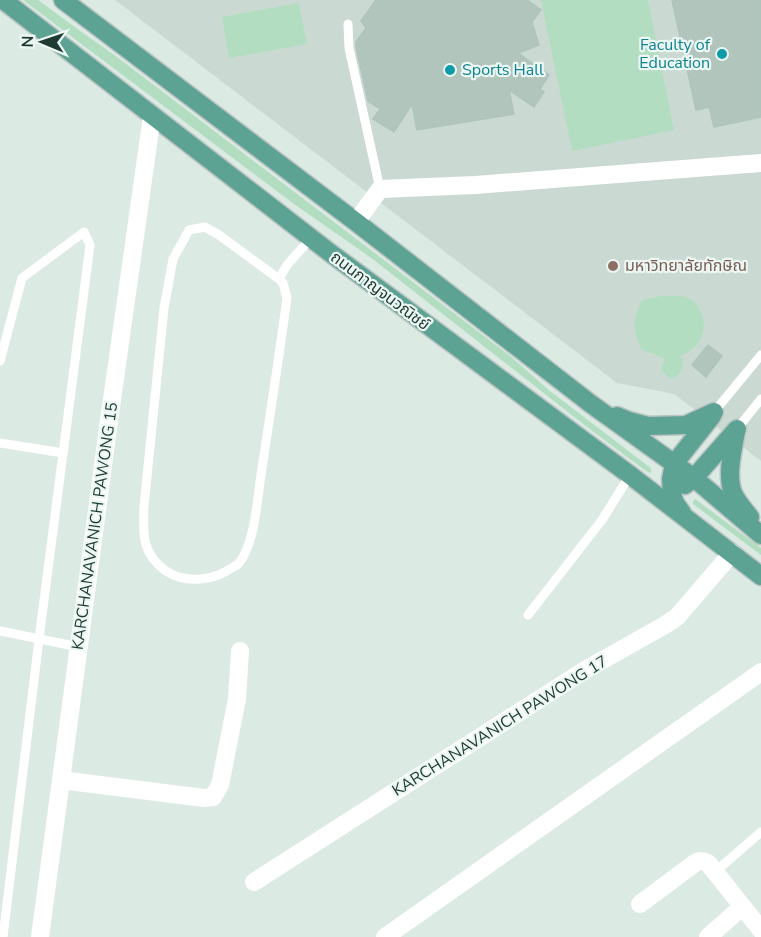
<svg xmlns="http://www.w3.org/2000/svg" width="761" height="937" font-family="'Nunito Sans','Noto Sans Thai',sans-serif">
	<rect width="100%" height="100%" fill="#dceae4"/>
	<polygon fill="#cadad3" points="115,0 761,0 761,461 674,394 617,383"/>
	<g fill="#b3ddc0">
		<polygon points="23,0 38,0 76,28 117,57 509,355 550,391 648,466 651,468 651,473 646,471 587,427 370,257 294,204"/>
		<polygon points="541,0 648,0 674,130 572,151"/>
		<polygon points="299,3 307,44 229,58 222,17"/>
		<path d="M661,296h21l12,5c3,5 8,12 9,18 4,18 -8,31 -24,38l4,2c0,12 -2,15 -12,20l-9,-7 -1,-5 4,-8 -24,-10c-9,-20 -8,-30 1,-49z"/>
		<polygon points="695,499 761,548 761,555 693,504 693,501"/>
	</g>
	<g fill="#b1c5bd" stroke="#aec4bc" stroke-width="1.5">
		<polygon points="376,0 527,0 541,10 532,22 539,45 518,53 549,75 540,89 544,92 534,107 509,90 514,114 417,130 412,104 394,132 373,119 380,109 368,101 356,47 356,42 366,28 361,21"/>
		<polygon points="672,0 761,0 761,117 714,127 709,107 696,110"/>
		<polygon points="708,345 722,356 706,377 692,365"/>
	</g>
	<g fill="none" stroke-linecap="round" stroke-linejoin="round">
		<g stroke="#bbc4c2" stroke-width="21">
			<g id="primary">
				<polyline points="3,0 333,255 630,475 761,576"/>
				<polyline points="63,0 356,222 591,404 694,478 761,535"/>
				<polyline points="617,416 629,421 648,426 686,425 714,412"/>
				<path d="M736,431c-3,19 -10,43 -3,62 4,9 11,17 17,24"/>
				<polyline points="685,485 694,478 737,429"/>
				<polyline points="682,513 675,503 672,494 671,479 674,464 712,416"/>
			</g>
		</g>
		<g stroke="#fff" stroke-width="9">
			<polyline points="348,24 349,48 380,189"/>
			<path d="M279,279l-60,-44 -14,-8 -16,3 -16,29 -9,49 -20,198c-1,27 -3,47 22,65 18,12 43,10 61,0 4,-3 9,-5 12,-8 16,-20 18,-62 22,-88 9,-59 18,-118 26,-177l-4,-15 -4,-4 8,-14 24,-27"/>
			<polyline points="0,361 22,278 84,232 90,245 39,639 3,937"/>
			<polyline points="714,412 761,355"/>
			<polyline points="737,429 761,399"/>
			<polyline points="0,443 63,453"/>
			<polyline points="528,615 602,520 630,475"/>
			<polyline points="0,631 79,647"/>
			<polyline points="715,872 761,832"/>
		</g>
		<g stroke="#fff" stroke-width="18">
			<polyline points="356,222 380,189 475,185 761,163"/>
			<polyline points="61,780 204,798 213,797 220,785 237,699 240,651"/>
			<polyline points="254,882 585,670 665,625 677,617 732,553"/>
			<path d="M640,904l55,-41c5,-3 8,-2 13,0l53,67"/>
			<polyline points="40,937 108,428 152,116"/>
			<polyline points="385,937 761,672"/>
			<polyline points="708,937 742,907"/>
		</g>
		<use href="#primary" stroke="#5da394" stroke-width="18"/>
	</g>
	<g fill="#0f9aa8" stroke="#ecf6f2" stroke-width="2">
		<circle cx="722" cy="54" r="6"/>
		<circle cx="450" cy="70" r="6"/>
	</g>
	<circle fill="#8d6e63" stroke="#ecf6f2" stroke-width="2" cx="613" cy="266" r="6"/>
	<g text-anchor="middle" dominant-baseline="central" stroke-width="4.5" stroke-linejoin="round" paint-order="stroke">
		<g font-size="16" fill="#0d838f" stroke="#ecf6f2" text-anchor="end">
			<text x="710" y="45">Faculty of<tspan x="710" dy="18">Education</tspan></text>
			<text x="462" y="70" text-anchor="start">Sports Hall</text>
		</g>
		<g font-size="16" fill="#785e54" stroke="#ecf6f2" text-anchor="start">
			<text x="625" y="266">มหาวิทยาลัยทักษิณ</text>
		</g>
		<g font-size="16" fill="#1d3a33" stroke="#ecf6f2">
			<text transform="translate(380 291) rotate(37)">ถนนกาญจนวณิชย์</text>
			<text transform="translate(95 526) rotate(-82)">KARCHANAVANICH PAWONG 15</text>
			<text transform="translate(500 726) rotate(-32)">KARCHANAVANICH PAWONG 17</text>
		</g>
	</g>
	<g transform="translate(42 42) rotate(272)" stroke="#ecf6f2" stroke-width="4.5" paint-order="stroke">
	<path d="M0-4.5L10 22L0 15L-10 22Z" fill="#1d3a33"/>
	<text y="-9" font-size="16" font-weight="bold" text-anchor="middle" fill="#1d3a33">N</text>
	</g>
</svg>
